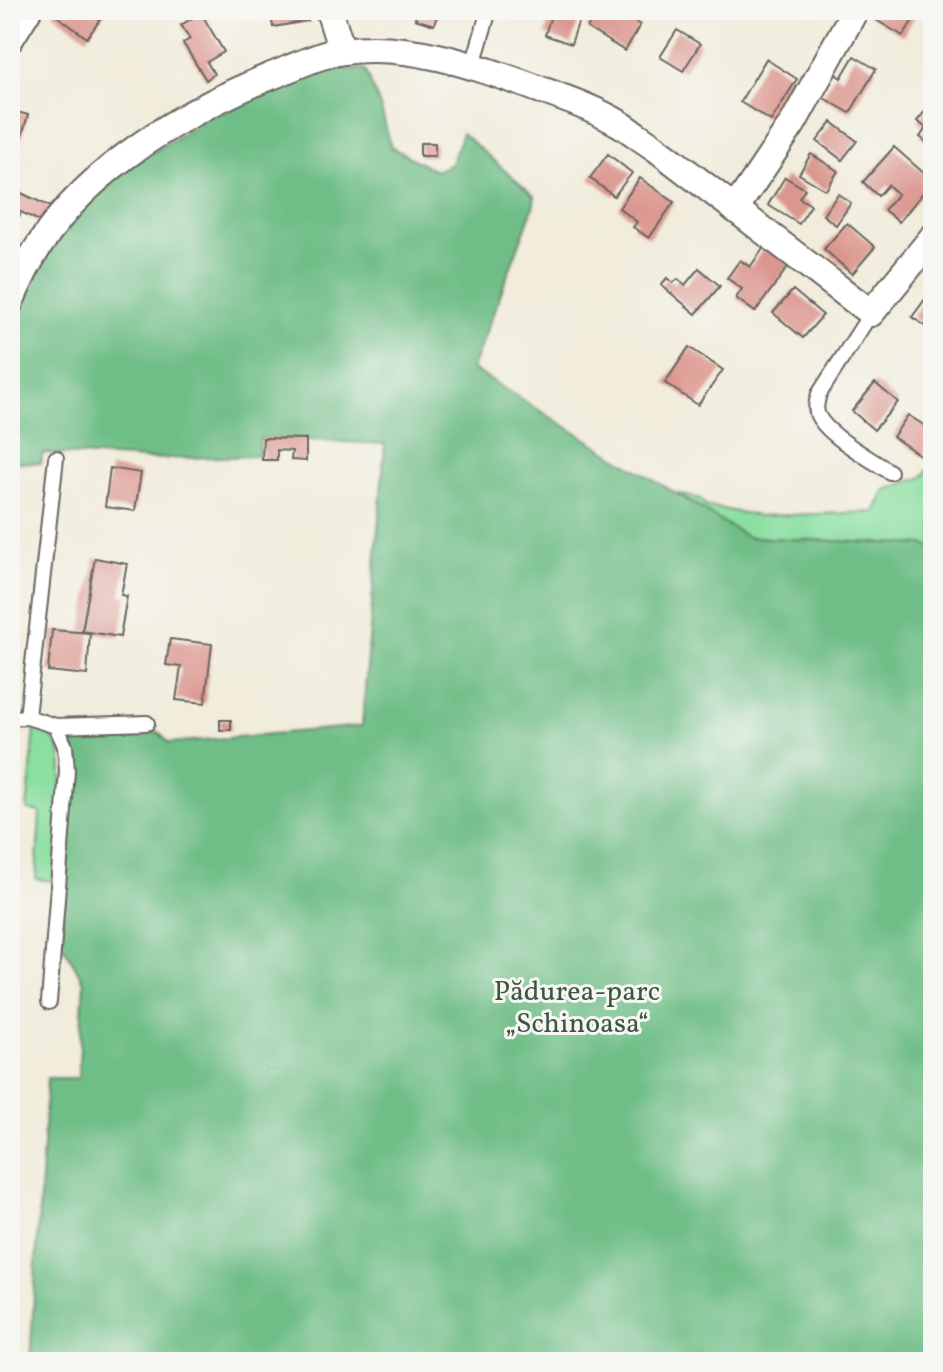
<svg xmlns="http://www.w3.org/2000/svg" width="943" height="1372" font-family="Vollkorn,serif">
	<rect width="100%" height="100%" fill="#f6f6f2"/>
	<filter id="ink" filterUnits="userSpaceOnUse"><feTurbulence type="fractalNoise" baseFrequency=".0125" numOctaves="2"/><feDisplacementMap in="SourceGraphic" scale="16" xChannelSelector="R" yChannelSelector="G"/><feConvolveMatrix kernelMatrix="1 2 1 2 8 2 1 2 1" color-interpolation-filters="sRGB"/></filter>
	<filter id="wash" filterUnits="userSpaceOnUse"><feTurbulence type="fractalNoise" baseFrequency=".006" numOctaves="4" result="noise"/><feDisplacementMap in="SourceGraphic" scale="32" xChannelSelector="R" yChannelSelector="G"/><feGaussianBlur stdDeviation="1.8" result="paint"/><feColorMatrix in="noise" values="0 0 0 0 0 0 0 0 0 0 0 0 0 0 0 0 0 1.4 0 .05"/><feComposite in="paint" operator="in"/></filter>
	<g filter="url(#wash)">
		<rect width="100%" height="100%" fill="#f1ecdb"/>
		<g fill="#8adfa1" stroke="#537e5e" stroke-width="2">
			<polygon points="933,460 933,547 924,545 747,537 677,493 700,499 706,506 758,516 875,512 886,490 923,477"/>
			<path d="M35,729c10,3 20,9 24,19 8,24 -2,104 -4,133l-19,-2 4,-67 -13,-2z"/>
		</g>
		<polygon fill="#6fbe87" stroke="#466d52" stroke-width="2" points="338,63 346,70 365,69 381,109 391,147 435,171 451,164 462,133 535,197 533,208 472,369 747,537 924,545 933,547 933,1362 30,1362 47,1078 78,1078 84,982 61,942 73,737 85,734 159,732 169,743 362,726 385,444 261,438 258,456 147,459 43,453 41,463 10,462 10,325 44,252 106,182 219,110 225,113 250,100 250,92"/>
		<g id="blocks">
			<g fill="#db978f">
				<polygon points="55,10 107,10 87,38 53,13"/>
				<polygon points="270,10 318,10 318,13 306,15 308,21 273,27"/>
				<polygon points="418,10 439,10 434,25 415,19"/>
				<polygon points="598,10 614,10 640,25 625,51 587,28"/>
				<polygon points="869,10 919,10 903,36 866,14"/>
				<polygon points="552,12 579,20 571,44 545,35"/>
				<polygon points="201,13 224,52 207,62 214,74 206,80 183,43 190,39 181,25"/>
				<polygon points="677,30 700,44 683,71 660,57"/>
				<polygon points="854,56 876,69 850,113 822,97 835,74 841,78"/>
				<polygon points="766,59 797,79 771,121 740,102"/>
				<polygon points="930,105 933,107 933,147 920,137 926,128 917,121"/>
				<polygon points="10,110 28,115 18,150 10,148"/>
				<polygon points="832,122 857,141 842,160 817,141"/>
				<rect x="420" y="143" width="15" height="13"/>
				<polygon points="894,147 933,181 899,222 884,210 898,194 888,185 878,196 863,182"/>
				<polygon points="608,154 632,173 614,196 590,178"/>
				<polygon points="811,154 838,171 826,190 799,174"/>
				<polygon points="785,177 805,189 799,198 811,205 799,224 768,205"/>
				<polygon points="640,178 674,202 649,238 633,227 637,222 619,208"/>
				<polygon points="17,191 53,208 45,224 21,212 19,217 10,213 10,206"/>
				<polygon points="838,194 851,203 836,225 823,215"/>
				<polygon points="847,223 875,247 852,274 824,249"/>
				<polygon points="765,246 790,264 755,312 736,298 742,289 727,278 740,260 750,267"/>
				<polygon points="699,268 720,286 696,314 661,285 667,278 673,283 678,279 685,285"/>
				<polygon points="793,290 823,315 803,338 773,313"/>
				<polygon points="926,298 933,303 928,309 933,312 933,331 912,317"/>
				<polygon points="689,347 723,370 698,405 665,383"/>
				<polygon points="875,383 898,402 874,430 852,411"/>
				<polygon points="908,415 933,431 933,442 923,457 893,437"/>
				<polygon points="263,438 306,439 306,461 291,460 292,451 277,450 277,460 262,460"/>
				<polygon points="110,468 141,473 135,511 105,507"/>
				<polygon points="95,558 127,564 121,595 127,596 120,637 82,631"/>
				<polygon points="52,630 90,633 87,675 48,671"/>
				<polygon points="170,639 212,644 205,703 176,700 181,667 166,665"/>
				<rect x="220" y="720" width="11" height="10"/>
			</g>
		</g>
	</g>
	<g filter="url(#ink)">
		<use href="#blocks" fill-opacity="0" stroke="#67655f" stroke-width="2"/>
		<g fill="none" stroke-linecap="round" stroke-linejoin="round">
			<g stroke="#67655f" stroke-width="18">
				<g id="service">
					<polyline points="473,65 489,10"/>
					<path d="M871,313l-52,81c-2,7 -4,12 -2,19 7,21 54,46 73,59"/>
					<polyline points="27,717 56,458"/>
					<polyline points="10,718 27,717 56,726 147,723"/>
					<polyline points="49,1002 67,771 65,746 56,726"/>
				</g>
			</g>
			<g stroke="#67655f" stroke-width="30">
				<g id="minor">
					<polyline points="329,10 342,51"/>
					<polyline points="10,39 28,10"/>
					<polyline points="735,209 793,123 855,10"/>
					<path d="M10,302c9,-20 18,-41 31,-59 49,-76 146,-133 228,-166 23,-9 50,-23 74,-26 65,-9 130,14 190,36 30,11 61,21 89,38 12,8 23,16 35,24l214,164 62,-76"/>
				</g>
			</g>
			<use href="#service" stroke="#fff" stroke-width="14"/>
			<use href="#minor" stroke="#fff" stroke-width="26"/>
		</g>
	</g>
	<g text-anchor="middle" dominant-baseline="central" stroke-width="6" stroke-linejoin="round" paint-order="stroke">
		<g font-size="28" fill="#3d5644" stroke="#f6f6f2">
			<text x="577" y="992">Pădurea-parc<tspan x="577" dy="32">„Schinoasa“</tspan></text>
		</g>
	</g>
	<rect width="943" height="1372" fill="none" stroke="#f6f6f2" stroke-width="40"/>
</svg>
